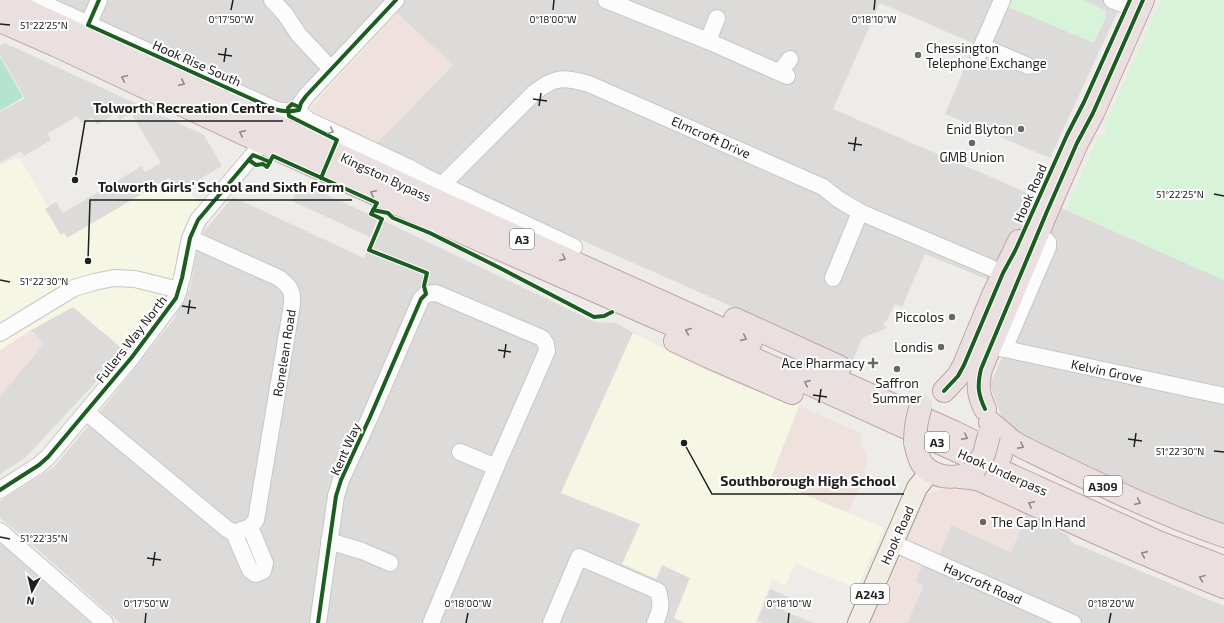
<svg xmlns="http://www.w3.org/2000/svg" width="1224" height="623" font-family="'Exo 2',sans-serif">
	<rect width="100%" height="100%" fill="#eeece8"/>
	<g fill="#dddbd9">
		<polygon points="56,0 1123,0 1050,158 945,114 975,44 880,3 833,109 1030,194 1224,280 1224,527 1115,481 1005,427 990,384 1030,297 925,254 902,307 895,304 887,320 883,324 887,328 862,338 853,360 509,208 375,145 453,65 387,4 286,107"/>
		<polygon points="300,183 378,218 370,237 292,201"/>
		<polygon points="233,197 364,258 382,220 595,322 617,323 633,333 561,493 640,524 656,579 662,565 690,578 674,618 685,623 120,623 27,540 0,518 0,501 54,467 99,413 174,319 190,289 196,256 204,231"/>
		<polygon points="73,307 125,351 26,457 0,474 0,396 44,344 31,330"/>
		<polygon points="951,525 1011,552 1017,537 1216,623 907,623 923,586 915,582 929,551 939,555"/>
		<polygon points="0,543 12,553 91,623 0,623"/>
	</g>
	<g fill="#efe1de">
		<polygon points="397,13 453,65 375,145 310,109"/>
		<polygon points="31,330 44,344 0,396 0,350"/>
		<polygon points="799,406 861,433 862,448 868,459 863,472 866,473 848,513 770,480"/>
		<polygon points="954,488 972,488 1025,514 1017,537 1011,552 951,525 939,555 929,551 915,582 923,585 907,623 870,623 925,495 939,490"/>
	</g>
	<g fill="#f6f6e4">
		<polygon points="19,157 62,231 165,171 205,207 190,220 179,244 173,278 168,295 154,315 125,351 73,307 31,330 0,350 0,165"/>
		<polygon points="633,333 695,365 744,387 774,394 796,403 799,406 770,480 884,528 857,588 795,563 785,586 772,580 755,623 685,623 674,618 690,578 662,565 656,579 622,564 640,524 561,493"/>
	</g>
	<g fill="#dcdbd9">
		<polygon points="5,43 204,135 222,166 178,192 169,178 67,238 64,233 61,235 45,209 56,202 63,213 142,166 145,172 161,163 131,113 120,120 116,113 97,125 92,117 82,124 77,116 47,134 51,140 24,156 21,151 0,163 0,112 25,98 0,55 0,46"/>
		<polygon points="1025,514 1068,535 1071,542 1224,606 1224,623 1216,623 1017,537"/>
		<polygon points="770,589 789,597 784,611 814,623 763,623 757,621"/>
	</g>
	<g fill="#d7f3d8">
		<polygon points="1012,0 1084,0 1105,10 1106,17 1094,43 1008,7"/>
		<polygon points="1161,0 1224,0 1224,280 1066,210 1099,135 1108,135 1104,126"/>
	</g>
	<polygon fill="#b5e3d1" points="0,57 23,97 0,111"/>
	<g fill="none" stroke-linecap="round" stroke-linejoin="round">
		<g stroke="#c6c6c4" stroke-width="18">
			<g id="minor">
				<path d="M36,0l238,109c9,3 15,3 25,1"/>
				<polyline points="272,0 285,14 299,35 331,69"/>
				<polyline points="606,0 708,41 787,76"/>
				<polyline points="1112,0 1127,6"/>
				<polyline points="88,25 99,0"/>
				<polyline points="708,41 717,18"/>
				<polyline points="982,46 1002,0"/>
				<polyline points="978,55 982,46 1028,66"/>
				<polyline points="780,72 790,59"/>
				<polyline points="299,110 302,115 308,120 410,168 426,177 574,247"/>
				<polyline points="299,110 301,103 306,96 396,0"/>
				<path d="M444,186l3,-6 88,-88c21,-16 29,-15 54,-8l234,103 15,12 22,13 143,61"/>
				<polyline points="833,278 860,212"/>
				<polyline points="0,333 74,288 94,282 114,278 135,279 179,290"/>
				<polyline points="991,346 1224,396"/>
				<polyline points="1004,349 1048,247 1048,242 1038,233"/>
				<path d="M86,412l141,117 7,4 16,-6 6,-7 36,-216c1,-14 -2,-17 -13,-26l-89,-40"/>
				<polyline points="460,452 496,467"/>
				<polyline points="0,490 39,465 48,457 132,357 176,298 182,278 190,238 198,220 253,155 261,142"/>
				<polyline points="0,531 105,623"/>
				<polyline points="234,533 250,570 256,574 263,571 265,563 250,527"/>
				<polyline points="329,541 362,551 390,563"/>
				<polyline points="893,543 1073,623"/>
				<polyline points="318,623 336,496 341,480 370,417 421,299 426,294 436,293 542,338 546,344 547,351 496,467 431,623"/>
				<path d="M551,623l28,-66 79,34c4,14 3,19 -3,32"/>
			</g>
		</g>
		<g stroke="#a49b85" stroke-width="22">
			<polyline id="major" points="858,623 917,488 930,471"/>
		</g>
		<g stroke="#c2a1a8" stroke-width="24">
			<g id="highway">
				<polyline points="3,0 17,6 453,208 751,342"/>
				<polyline points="0,21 57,46 261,142 400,205 661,320 739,352 1158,542 1224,567"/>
				<polyline points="735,319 840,367"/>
				<polyline points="675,341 709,357 792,393"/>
				<polyline points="814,370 952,431 1001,455"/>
				<polyline points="944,391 958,376 964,365 993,295 1019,241"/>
				<path d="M985,409c-7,-15 -8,-23 -4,-40l67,-160 29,-66 16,-30 50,-113"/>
				<path d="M990,422l22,19 12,7c66,32 131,64 200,88"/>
				<path d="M915,442c2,8 3,17 8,23 12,14 36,15 49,6"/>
				<path d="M960,477l11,1 9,2c81,37 161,74 244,107"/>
			</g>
		</g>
		<use href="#minor" stroke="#fcfcfc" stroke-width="16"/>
		<use href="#major" stroke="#f1ece5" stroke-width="20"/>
		<use href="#highway" stroke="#eae0e0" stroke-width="22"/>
		<g stroke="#c2a1a8" stroke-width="24" stroke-linecap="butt">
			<g id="highway-bridge">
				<path d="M915,442c0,-13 2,-24 6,-37"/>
				<polyline points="974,470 984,454 989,435"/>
			</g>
		</g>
		<use href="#highway-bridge" stroke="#eae0e0" stroke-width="22"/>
		<g stroke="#fff" stroke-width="6">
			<g id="cycleway">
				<path d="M99,0l-11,25 186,84c9,3 15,3 25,1l2,-7 5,-7 90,-96"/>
				<polyline points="299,107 292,104 288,108 289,116 337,140 321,178"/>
				<polyline points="249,160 256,165 263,164 267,167 273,156 377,203 371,214 382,219 369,250 427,273 424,286 426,294 421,299 370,417 341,480 336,496 318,623"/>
				<polyline points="373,210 388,213 393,218 430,233 496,266 594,317 604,316 612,312"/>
				<polyline points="944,391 958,376 964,365 1003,273 1015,251 1067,135 1084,102 1130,0"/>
				<path d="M985,409c-7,-15 -8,-23 -4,-40l67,-160 29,-66 16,-30 50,-113"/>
				<polyline points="0,490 39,465 48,457 132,357 176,298 182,278 190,238 198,220 253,155 270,162"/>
			</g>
		</g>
		<use href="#cycleway" stroke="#1b5e20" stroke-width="4"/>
	</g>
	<defs><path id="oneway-chevron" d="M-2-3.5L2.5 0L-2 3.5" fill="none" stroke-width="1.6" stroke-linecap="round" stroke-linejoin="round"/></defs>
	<g stroke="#8f8989">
		<use href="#oneway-chevron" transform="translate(124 78) rotate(-155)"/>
		<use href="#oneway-chevron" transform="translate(182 83) rotate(25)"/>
		<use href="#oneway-chevron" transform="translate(242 133) rotate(-155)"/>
		<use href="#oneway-chevron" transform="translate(373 193) rotate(-155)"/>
		<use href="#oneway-chevron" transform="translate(563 258) rotate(24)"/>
		<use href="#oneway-chevron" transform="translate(688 331) rotate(-157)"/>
		<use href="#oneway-chevron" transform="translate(744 338) rotate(24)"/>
		<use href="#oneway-chevron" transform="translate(807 383) rotate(-156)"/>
		<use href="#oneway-chevron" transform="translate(965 437) rotate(26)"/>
		<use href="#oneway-chevron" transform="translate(1021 446) rotate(28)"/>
		<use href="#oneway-chevron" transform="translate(1138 502) rotate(24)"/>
		<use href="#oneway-chevron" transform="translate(1031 504) rotate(-155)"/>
		<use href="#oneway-chevron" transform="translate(1144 554) rotate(-156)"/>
		<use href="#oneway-chevron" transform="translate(1202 578) rotate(-158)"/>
	</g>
	<use stroke="#999" href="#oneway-chevron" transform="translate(331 131) rotate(25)"/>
	<path fill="none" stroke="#1f1f1f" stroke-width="1.5" d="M231,10l2,-10M553,10l1,-10M874,10l1,-10M0,24l10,1M218,54l14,2M224,62l2,-14M533,99l14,2M539,106l2,-13M848,143l14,2M854,151l2,-14M1214,194l10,2M0,280l10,2M182,306l14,2M188,314l2,-14M498,350l13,2M504,358l2,-14M813,395l14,2M819,403l2,-14M1128,439l14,2M1134,447l2,-14M1214,451l10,1M0,537l10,2M147,558l14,2M153,566l2,-14M145,623l1,-10M466,623l2,-10M788,623l1,-10M1109,623l2,-10"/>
	<g fill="#676765" stroke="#fff" stroke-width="1.5">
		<circle cx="918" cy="55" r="4"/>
		<circle cx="1021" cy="129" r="4"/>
		<circle cx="972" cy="143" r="4"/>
		<circle cx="952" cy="317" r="4"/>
		<circle cx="941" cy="347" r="4"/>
		<path d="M871 357h4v4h4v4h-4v4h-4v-4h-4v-4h4z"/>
		<circle cx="897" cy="369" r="4"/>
		<circle cx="983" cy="522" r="4"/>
	</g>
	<g text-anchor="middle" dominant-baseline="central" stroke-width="4" stroke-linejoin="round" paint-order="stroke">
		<g fill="#fff" stroke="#626262" stroke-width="1">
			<rect x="510" y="229" width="24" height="20" rx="3"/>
			<rect x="925" y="432" width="24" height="20" rx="3"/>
			<rect x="1084" y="476" width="38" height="20" rx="3"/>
			<rect x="851" y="584" width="38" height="20" rx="3"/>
		</g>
		<g font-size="12" font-weight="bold" fill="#1f1f1f">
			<text x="522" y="239">A3</text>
			<text x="937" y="442">A3</text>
			<text x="1103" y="486">A309</text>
			<text x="870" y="594">A243</text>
		</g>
		<g font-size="13" fill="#1f1f1f" stroke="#fff" text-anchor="end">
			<text x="926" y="48" text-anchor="start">Chessington<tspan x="926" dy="15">Telephone Exchange</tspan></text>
			<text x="1013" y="129">Enid Blyton</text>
			<text x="972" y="157" text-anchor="middle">GMB Union</text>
			<text x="944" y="317">Piccolos</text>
			<text x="933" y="347">Londis</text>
			<text x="865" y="363">Ace Pharmacy</text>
			<text x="897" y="383" text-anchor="middle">Saffron<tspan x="897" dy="15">Summer</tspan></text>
			<text x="991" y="522" text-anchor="start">The Cap In Hand</text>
		</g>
		<g font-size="13" fill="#1f1f1f" stroke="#fff">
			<text transform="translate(197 63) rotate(24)">Hook Rise South</text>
			<text transform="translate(711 137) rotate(24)">Elmcroft Drive</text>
			<text transform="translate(386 177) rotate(25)">Kingston Bypass</text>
			<text transform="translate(1030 193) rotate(-66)">Hook Road</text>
			<text transform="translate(131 339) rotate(-52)">Fullers Way North</text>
			<text transform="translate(284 353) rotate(-81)">Ronelean Road</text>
			<text transform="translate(1107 371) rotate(12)">Kelvin Grove</text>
			<text transform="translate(345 449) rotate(-66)">Kent Way</text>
			<text transform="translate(1003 472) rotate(24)">Hook Underpass</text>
			<text transform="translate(897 535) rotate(-66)">Hook Road</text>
			<text transform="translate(983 583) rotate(24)">Haycroft Road</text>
		</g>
	</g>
	<g font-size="10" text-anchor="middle" fill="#1f1f1f" stroke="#fff" stroke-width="4" stroke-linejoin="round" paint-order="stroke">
		<text x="231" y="23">0°17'50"W</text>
		<text x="553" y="23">0°18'00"W</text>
		<text x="874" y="23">0°18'10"W</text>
		<text x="44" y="29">51°22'25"N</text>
		<text x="1180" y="198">51°22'25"N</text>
		<text x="44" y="285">51°22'30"N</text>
		<text x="1180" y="455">51°22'30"N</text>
		<text x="44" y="542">51°22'35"N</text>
		<text x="146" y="607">0°17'50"W</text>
		<text x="468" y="607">0°18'00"W</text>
		<text x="789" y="607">0°18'10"W</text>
		<text x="1111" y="607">0°18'20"W</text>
	</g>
	<path fill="none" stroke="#1f1f1f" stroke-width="1.5" d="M75 180L85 121H283M88 261L90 200H352M684 443L712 494H904"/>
	<g fill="#1f1f1f" stroke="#fff" stroke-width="1.5">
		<circle cx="75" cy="180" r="4"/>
		<circle cx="88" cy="261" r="4"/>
		<circle cx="684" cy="443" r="4"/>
	</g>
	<g font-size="14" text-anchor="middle" font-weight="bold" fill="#1f1f1f" stroke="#fff" stroke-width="4" stroke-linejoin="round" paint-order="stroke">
		<text x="184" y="113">Tolworth Recreation Centre</text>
		<text x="221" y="192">Tolworth Girls' School and Sixth Form</text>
		<text x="808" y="486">Southborough High School</text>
	</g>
	<g transform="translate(32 591) rotate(188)" stroke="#ffffff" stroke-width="3" paint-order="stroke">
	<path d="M0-3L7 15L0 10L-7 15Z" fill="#1f1f1f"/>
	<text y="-6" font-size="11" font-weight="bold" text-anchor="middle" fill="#1f1f1f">N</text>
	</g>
</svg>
